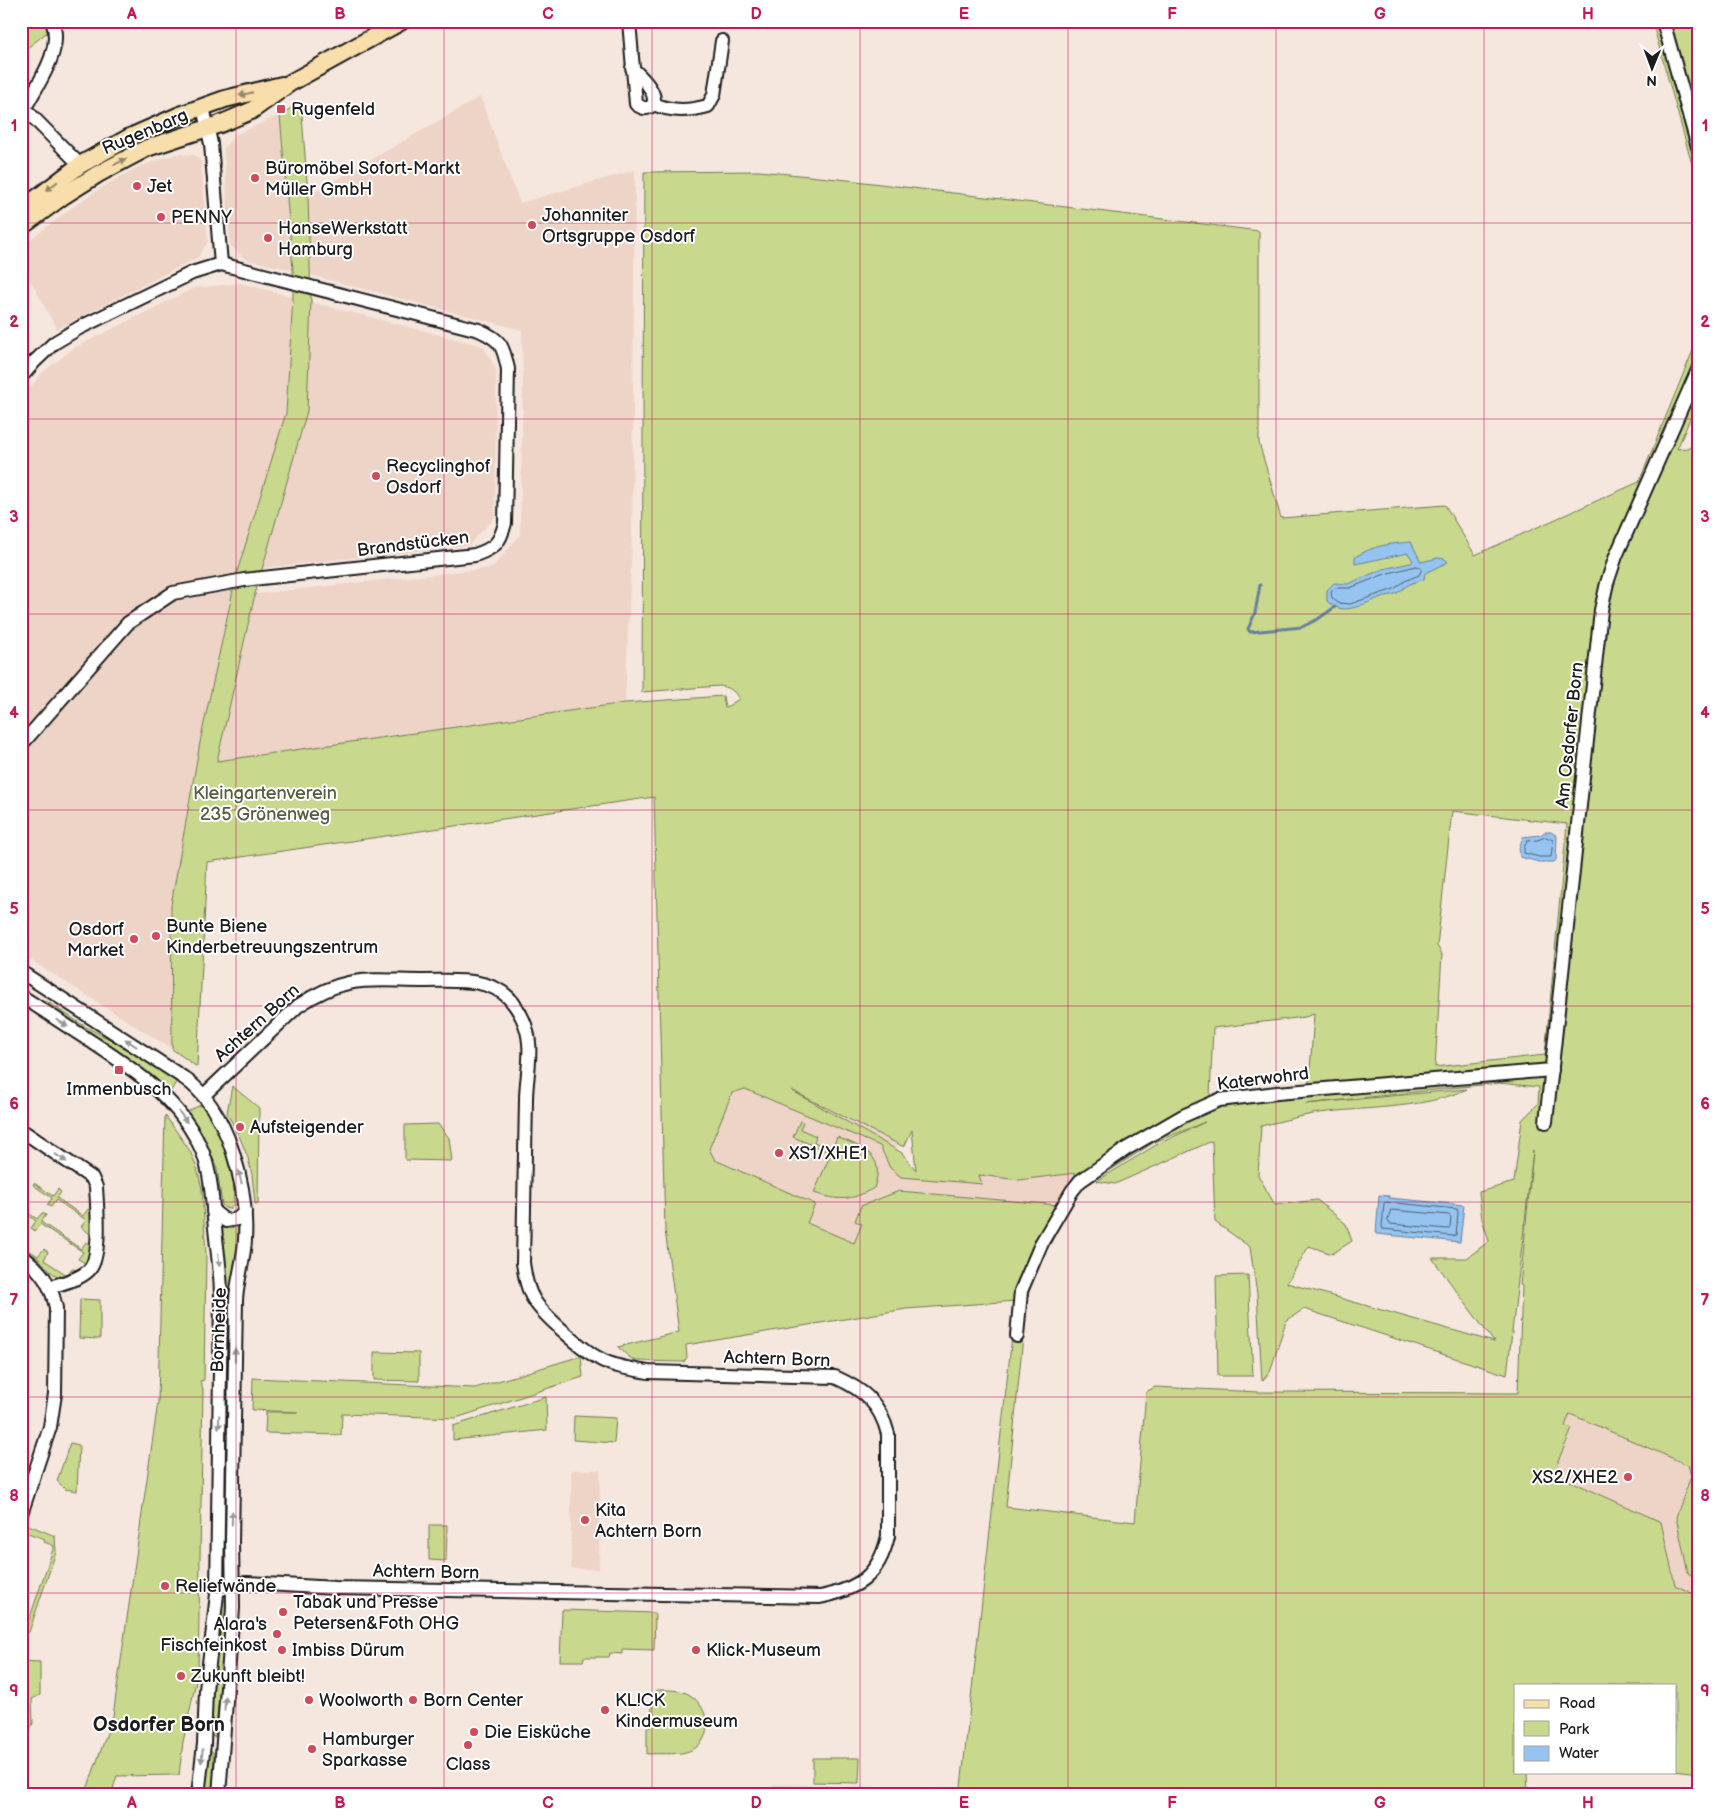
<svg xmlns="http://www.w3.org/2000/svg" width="1719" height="1816" font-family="'Balsamiq Sans',sans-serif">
	<rect width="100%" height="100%" fill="#f5e6de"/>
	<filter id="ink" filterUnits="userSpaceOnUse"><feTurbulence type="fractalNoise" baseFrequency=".02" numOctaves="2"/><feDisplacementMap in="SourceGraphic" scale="10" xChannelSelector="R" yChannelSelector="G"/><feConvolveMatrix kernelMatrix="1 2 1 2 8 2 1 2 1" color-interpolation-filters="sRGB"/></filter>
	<g filter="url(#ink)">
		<g fill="#eed4c7">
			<polygon points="480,97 520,203 635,170 632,539 625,703 217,761 255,594 492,568 520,535 523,387 522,330 310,275 308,196"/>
			<polygon points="280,115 293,270 245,259 230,245 224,148 235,135"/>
			<polygon points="176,154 195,155 201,162 208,242 198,257 57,329 21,263 21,247 78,203 106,185 138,167"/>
			<polygon points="240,283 293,297 286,413 237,572 201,737 171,905 172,1049 21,954 21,399 41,374 74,348 194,288"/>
			<polygon points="311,302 483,346 496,369 495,517 469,545 262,568 307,411"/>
			<polygon points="728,1063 895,1135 901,1170 979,1175 1019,1180 1076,1172 1017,1279 934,1289 678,1181"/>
			<polygon points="1569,1414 1698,1451 1698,1617 1559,1553 1553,1454"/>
			<polygon points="571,1470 600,1470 599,1569 571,1569"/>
			<polygon points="773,1784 961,1789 960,1795 773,1795"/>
		</g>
		<g fill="#c8d88c" stroke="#727a54" fill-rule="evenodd">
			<polygon points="21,21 45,21 50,30 21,53"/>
			<polygon points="1652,21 1698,21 1698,186"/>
			<path d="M301,102l7,94 3,106 -4,109 -52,183 -38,167 408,-58 98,-7 2,12 14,-9c-5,-9 -10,-12 -20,-13l-77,6 2,-520 115,-1 89,9 411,51v212l22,75 164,-13 30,50 164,-73 59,-144v62l-21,49 21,-2v1132l-10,-6 -12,-56 15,-41 -3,-11 -118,-51 -5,12 7,3 -14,32 1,11 7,7 95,43 14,63 23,11v177l-23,-3v-85h-160v87h12l1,23h-568l56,-494 -110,8 -220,36 1,12 -3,5 -48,-1 -7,-4 -11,-10 61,-15 -14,-102 -11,-433 -447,65 -10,205 -25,-18 -1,-144 30,-168 36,-165 49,-159 7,-116v-27l-13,-155zM1452,811l115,13 -22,231 -110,12 7,-113 -5,-8zM1314,1014l-5,70 -99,12 3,-68 92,-11zM1499,1083l40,4 -1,17 -16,16 -8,62 -35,10 3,27 7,22 -22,17h-35l62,84 -207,-59 22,-37 23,8 20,-13 -6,-17 -29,-24 -42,5 -17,-30 3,-49c22,-5 45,-12 67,-14 45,-5 99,-4 139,-23l-162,15zM745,1089l135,57 10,22 11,9 81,7 -3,-9 40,5 57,-7 -18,32 -159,-14 -38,15 -6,15 7,3 -8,19 -47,-20 8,-19 -100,-44 -6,-11 23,-56zM791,1090l113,57 8,-17 4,40 -14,-17zM1205,1122l-49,23 -59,36 18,3 97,-43 3,81 35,25 7,47 5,87 8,-9 16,-51 18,-12 203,66 26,-224 -13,134 2,1 -4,107 -259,-1 -104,-5 -9,5 -11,130 -129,-15 20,-200 5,-26 47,-90 75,-48z"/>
			<polygon points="46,1001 86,1027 121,1045 178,1079 169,1094 44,1005"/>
			<polygon points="232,1086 259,1108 258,1204 255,1204 252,1175 248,1158 240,1138 227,1113"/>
			<path d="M204,1103c16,33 34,65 29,103l-4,3 -4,-1 -3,-3 -5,-36 -5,-14 -8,-8 -19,-34z"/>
			<polygon points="165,1115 190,1151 197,1168 202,1189 206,1254 204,1380 200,1381 203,1389 198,1672 183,1742 179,1775 117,1776 111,1795 85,1795 113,1716 158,1402"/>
			<path d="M800,1121l3,1 -3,7 16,7 -2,6 18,7 5,-12c27,11 49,18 37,51 -23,13 -35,13 -60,5l17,-40 -38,-16z"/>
			<polygon points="438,1124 449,1138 452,1161 405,1160 405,1125"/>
			<polygon points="34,1183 53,1196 58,1189 61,1192 57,1198 83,1216 88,1209 91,1211 90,1234 81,1227 86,1220 56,1200 51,1207 47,1205 52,1198 33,1185"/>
			<polygon points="21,1208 37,1219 42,1213 46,1215 41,1222 81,1249 86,1242 91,1246 90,1255 85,1263 78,1259 83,1252 40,1224 35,1231 31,1228 36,1221 21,1211"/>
			<polygon points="240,1223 231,1381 222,1380 217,1224"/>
			<path d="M21,1245l17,11 6,-7 4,3 -4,8 23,15 5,-7 6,3c-20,11 -24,5 -37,-10 -6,-6 -13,-10 -20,-14z"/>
			<polygon points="1248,1275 1253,1376 1218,1376 1216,1276"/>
			<polygon points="80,1299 100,1300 100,1339 79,1338"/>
			<polygon points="374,1352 419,1353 419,1381 374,1380"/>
			<polygon points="581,1356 583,1377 456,1418 342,1414 341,1435 265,1433 266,1412 298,1412 252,1410 253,1378 475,1388"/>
			<polygon points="222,1395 230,1395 227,1537 220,1485"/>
			<polygon points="546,1397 547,1430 453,1440 453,1426"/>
			<polygon points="574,1416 616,1418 614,1443 573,1440"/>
			<polygon points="70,1443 79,1445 77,1491 65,1489 57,1481"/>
			<polygon points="26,1525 31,1526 55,1536 56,1552 29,1632 21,1634 21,1627 26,1629 54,1546 44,1542 45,1539 25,1532 21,1541 21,1531"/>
			<polygon points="429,1525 447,1525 446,1561 429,1560"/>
			<polygon points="222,1600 227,1601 228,1605 215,1737 210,1736 210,1690"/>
			<polygon points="562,1610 655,1613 654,1650 622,1649 622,1654 610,1653 609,1657 584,1657 583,1661 560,1661"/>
			<polygon points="21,1661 40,1662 40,1695 32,1699 33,1723 28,1734 21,1734"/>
			<path d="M656,1690c10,0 25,-1 34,5 22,14 24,50 -4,57 -12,3 -27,1 -39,2v-27h4l1,-24h4z"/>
			<polygon points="208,1751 213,1752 214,1795 204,1795"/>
			<polygon points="813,1758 860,1758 859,1783 813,1782"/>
		</g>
		<g fill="#96c4f0" stroke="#65819b">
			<path d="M1411,542l10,20 17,-4 7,1 3,3 -23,11 -1,6c-5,2 -10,3 -14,5 -5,2 -9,7 -13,9 -5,3 -11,2 -15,4 -18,6 -39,21 -55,4v-11l7,-7 14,1 35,-15 28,-6 2,-2 -5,-8 -53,11v-7c20,-12 33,-13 56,-15z"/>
			<polygon points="1545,832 1551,832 1557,836 1556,860 1554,862 1539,862 1520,857 1519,848 1523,837 1540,835"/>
			<polygon points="1379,1195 1389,1196 1389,1198 1464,1205 1460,1242 1376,1234"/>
		</g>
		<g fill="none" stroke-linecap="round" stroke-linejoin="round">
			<g stroke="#4d5f71" stroke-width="1">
				<polygon points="1417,566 1422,569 1419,575 1405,581 1394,589 1350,604 1338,603 1332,598 1331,592 1335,588 1350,588 1385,574"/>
				<polygon points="1546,837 1553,840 1551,857 1539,857 1524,853 1524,848 1527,841 1537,840"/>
				<polygon points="1386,1202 1457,1209 1458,1212 1456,1235 1453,1236 1383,1229 1382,1227 1384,1204"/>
				<polygon points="1391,1210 1449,1215 1451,1217 1450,1227 1448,1229 1390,1224 1388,1221"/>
			</g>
			<polyline stroke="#65819b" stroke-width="3" points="1260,585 1255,613 1248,629 1250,632 1302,627 1318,619 1335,607"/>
			<g stroke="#1c1c1c" stroke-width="16">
				<g id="minor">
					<path d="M629,21l7,83c7,5 11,6 18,0"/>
					<polyline points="1663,21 1698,147"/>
					<path d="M632,68c10,10 24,22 22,36"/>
					<path d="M654,104c17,8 36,7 54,2l6,-11 8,-54"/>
					<polyline points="21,105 80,165"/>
					<polyline points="203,107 211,144 221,264"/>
					<path d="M25,108c13,-25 39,-59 27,-87"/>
					<path d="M21,377l13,-15 20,-19 25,-15 113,-55 29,-9 258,66c22,10 24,15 29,39l-3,154c-5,20 -10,25 -30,32l-231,25 -71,13 -45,30 -107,122"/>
					<path d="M21,972l163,106c45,31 64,110 61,162 -1,20 -8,40 -9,60l-4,242 1,66 -14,187"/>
					<path d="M21,996c24,15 47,31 71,46 44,29 90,59 111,111 9,24 9,49 12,75 2,22 6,45 6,68l-4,298 -11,96 -2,54 -6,51"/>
					<path d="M204,1095l94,-89c48,-33 74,-25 127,-25 28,0 63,-4 84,17 11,12 19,29 20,45 2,16 -3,39 -3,56 -1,55 -2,109 -3,164 2,13 4,26 11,37 9,15 50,51 66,59 14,8 32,10 48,13l187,5c29,13 45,26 53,57v102c-9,40 -30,53 -68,61l-484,-9 -89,-5 -14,1 -16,7"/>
					<polyline points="1546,1122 1601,610 1607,583 1616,556 1698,370"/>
					<path d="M21,1130l71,48 4,9c1,18 6,70 -7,83 -10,10 -27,13 -39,17"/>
					<polyline points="213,1211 226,1221 237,1219 245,1212"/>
					<path d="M21,1256c19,12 31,30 35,52l-1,86 -5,33 -29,87"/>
					<polyline points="1017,1336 1021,1291 1042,1242 1072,1191 1080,1181 1126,1149 1183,1116 1219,1100 1277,1093 1552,1070"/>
				</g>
			</g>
			<g stroke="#1c1c1c" stroke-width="20">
				<g id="major">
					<polyline points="21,210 80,165 130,137 180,115 225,99 282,85"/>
					<polyline points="21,227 63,196 98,174 147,148 220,124 251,111 290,83 402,21"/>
				</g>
			</g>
			<use href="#minor" stroke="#fff" stroke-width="12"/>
			<use href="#major" stroke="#f8deab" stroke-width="16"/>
		</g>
		<defs><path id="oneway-solid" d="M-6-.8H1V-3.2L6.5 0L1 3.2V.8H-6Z" transform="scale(1.25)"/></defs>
		<g fill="#95876b">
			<use href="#oneway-solid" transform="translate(246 94) rotate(167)"/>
			<use href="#oneway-solid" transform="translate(120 162) rotate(-27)"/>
			<use href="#oneway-solid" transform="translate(52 186) rotate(142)"/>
		</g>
		<g fill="#999">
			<use href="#oneway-solid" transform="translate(62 1023) rotate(33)"/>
			<use href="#oneway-solid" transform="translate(131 1043) rotate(-147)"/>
			<use href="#oneway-solid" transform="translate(183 1117) rotate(54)"/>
			<use href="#oneway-solid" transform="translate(61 1158) rotate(34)"/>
			<use href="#oneway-solid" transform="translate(240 1177) rotate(-103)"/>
			<use href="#oneway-solid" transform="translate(219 1260) rotate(83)"/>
			<use href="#oneway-solid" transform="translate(235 1355) rotate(-89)"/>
			<use href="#oneway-solid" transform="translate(219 1422) rotate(92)"/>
			<use href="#oneway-solid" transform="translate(232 1518) rotate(-89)"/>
			<use href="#oneway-solid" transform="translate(225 1703) rotate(-85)"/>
			<use href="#oneway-solid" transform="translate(202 1756) rotate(96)"/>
		</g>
	</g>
	<path fill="none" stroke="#c2185b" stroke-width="1" stroke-opacity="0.55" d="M236,21v1774M444,21v1774M652,21v1774M860,21v1774M1068,21v1774M1276,21v1774M1484,21v1774M21,223h1677M21,419h1677M21,614h1677M21,810h1677M21,1006h1677M21,1202h1677M21,1397h1677M21,1593h1677"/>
	<g fill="#d1495b" stroke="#fff" stroke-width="2">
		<rect x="276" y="104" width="10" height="10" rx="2.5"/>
		<circle cx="255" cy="178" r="5"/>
		<circle cx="137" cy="186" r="5"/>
		<circle cx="161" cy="217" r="5"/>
		<circle cx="532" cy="225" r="5"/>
		<circle cx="268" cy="238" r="5"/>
		<circle cx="376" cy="476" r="5"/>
		<circle cx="156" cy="936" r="5"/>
		<circle cx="134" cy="939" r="5"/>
		<rect x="114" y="1065" width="10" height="10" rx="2.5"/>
		<circle cx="240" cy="1127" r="5"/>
		<circle cx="779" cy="1153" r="5"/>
		<circle cx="1628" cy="1477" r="5"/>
		<circle cx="585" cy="1520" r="5"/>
		<circle cx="165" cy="1586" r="5"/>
		<circle cx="283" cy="1612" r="5"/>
		<circle cx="277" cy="1634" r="5"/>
		<circle cx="282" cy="1650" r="5"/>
		<circle cx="696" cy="1650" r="5"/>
		<circle cx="181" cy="1676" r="5"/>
		<circle cx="309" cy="1700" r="5"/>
		<circle cx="413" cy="1700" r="5"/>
		<circle cx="605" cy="1710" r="5"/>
		<circle cx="474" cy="1732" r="5"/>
		<circle cx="468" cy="1745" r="5"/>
		<circle cx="312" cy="1749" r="5"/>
	</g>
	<g text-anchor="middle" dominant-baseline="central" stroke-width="4" stroke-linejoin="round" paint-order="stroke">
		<g font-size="18" fill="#1c1c1c" stroke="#fff" text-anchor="start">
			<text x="291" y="109">Rugenfeld</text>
			<text x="265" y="168">Büromöbel Sofort-Markt<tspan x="265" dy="21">Müller GmbH</tspan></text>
			<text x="147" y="186">Jet</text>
			<text x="542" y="215">Johanniter<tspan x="542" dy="21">Ortsgruppe Osdorf</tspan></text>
			<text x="171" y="217">PENNY</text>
			<text x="278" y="228">HanseWerkstatt<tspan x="278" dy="21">Hamburg</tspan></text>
			<text x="386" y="466">Recyclinghof<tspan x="386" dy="21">Osdorf</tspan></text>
			<text x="166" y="926">Bunte Biene<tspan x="166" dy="21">Kinderbetreuungszentrum</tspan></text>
			<text x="124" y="929" text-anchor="end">Osdorf<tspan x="124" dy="21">Market</tspan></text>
			<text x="119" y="1089" text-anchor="middle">Immenbusch</text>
			<text x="250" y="1127">Aufsteigender</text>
			<text x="789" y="1153">XS1/XHE1</text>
			<text x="1618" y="1477" text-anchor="end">XS2/XHE2</text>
			<text x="595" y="1510">Kita<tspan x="595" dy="21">Achtern Born</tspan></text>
			<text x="175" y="1586">Reliefwände</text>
			<text x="293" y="1602">Tabak und Presse<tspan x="293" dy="21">Petersen&amp;Foth OHG</tspan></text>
			<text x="267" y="1624" text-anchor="end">Alara's<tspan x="267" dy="21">Fischfeinkost</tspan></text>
			<text x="292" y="1650">Imbiss Dürum</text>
			<text x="706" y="1650">Klick-Museum</text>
			<text x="191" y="1676">Zukunft bleibt!</text>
			<text x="319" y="1700">Woolworth</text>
			<text x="423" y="1700">Born Center</text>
			<text x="615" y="1700">KL!CK<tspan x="615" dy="21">Kindermuseum</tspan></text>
			<text x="484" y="1732">Die Eisküche</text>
			<text x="322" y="1739">Hamburger<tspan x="322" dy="21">Sparkasse</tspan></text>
			<text x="468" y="1764" text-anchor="middle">Class</text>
		</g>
		<g font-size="18" fill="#1c1c1c" stroke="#fff">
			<text transform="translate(145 132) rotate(-23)">Rugenbarg</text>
			<text transform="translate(413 544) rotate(-7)">Brandstücken</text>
			<text transform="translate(1570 735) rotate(-84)">Am Osdorfer Born</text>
			<text transform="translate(257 1023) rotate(-42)">Achtern Born</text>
			<text transform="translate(1263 1079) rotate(-7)">Katerwohrd</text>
			<text transform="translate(219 1330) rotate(-88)">Bornheide</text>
			<text transform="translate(777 1359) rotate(2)">Achtern Born</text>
			<text transform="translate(426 1572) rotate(1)">Achtern Born</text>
		</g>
		<g font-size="18" fill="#585e43" stroke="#fff">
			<text x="265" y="793">Kleingartenverein<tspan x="265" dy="21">235 Grönenweg</tspan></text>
		</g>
		<g font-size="20" font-weight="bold" fill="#1c1c1c" stroke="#fff">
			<text x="159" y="1725">Osdorfer Born</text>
		</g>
	</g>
	<rect width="1719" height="1816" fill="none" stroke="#fff" stroke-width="55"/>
	<rect x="1514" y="1684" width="162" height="90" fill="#ffffff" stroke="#a4a4a4"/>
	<rect x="1524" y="1700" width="25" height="8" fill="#f8deab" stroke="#a4a4a4"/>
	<text x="1559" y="1708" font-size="15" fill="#1c1c1c">Road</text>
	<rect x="1524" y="1721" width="25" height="15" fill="#c8d88c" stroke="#a4a4a4"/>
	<text x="1559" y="1734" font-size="15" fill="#1c1c1c">Park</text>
	<rect x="1524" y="1746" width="25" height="15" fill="#96c4f0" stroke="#a4a4a4"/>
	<text x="1559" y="1758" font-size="15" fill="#1c1c1c">Water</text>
	<g transform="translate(1652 68) rotate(181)" stroke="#ffffff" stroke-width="4" paint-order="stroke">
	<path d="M0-4L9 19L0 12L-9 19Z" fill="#1c1c1c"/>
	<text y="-8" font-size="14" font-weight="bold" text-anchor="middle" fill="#1c1c1c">N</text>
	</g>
	<rect x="28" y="28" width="1664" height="1760" fill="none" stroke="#c2185b" stroke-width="2"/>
	<g font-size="16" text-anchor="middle" font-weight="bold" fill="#c2185b">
		<text x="132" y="19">A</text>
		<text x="340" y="19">B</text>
		<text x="548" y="19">C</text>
		<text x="756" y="19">D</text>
		<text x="964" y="19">E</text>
		<text x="1172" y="19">F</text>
		<text x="1380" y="19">G</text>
		<text x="1588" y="19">H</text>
		<text x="14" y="131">1</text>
		<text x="1705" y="131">1</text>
		<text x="14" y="327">2</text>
		<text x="1705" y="327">2</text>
		<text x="14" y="522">3</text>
		<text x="1705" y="522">3</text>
		<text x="14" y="718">4</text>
		<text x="1705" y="718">4</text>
		<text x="14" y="914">5</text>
		<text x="1705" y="914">5</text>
		<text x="14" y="1109">6</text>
		<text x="1705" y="1109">6</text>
		<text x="14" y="1305">7</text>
		<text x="1705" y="1305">7</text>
		<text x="14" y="1501">8</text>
		<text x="1705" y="1501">8</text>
		<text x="14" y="1696">9</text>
		<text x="1705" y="1696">9</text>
		<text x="132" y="1808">A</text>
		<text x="340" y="1808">B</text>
		<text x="548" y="1808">C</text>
		<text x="756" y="1808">D</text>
		<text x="964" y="1808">E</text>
		<text x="1172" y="1808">F</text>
		<text x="1380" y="1808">G</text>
		<text x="1588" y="1808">H</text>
	</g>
</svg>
